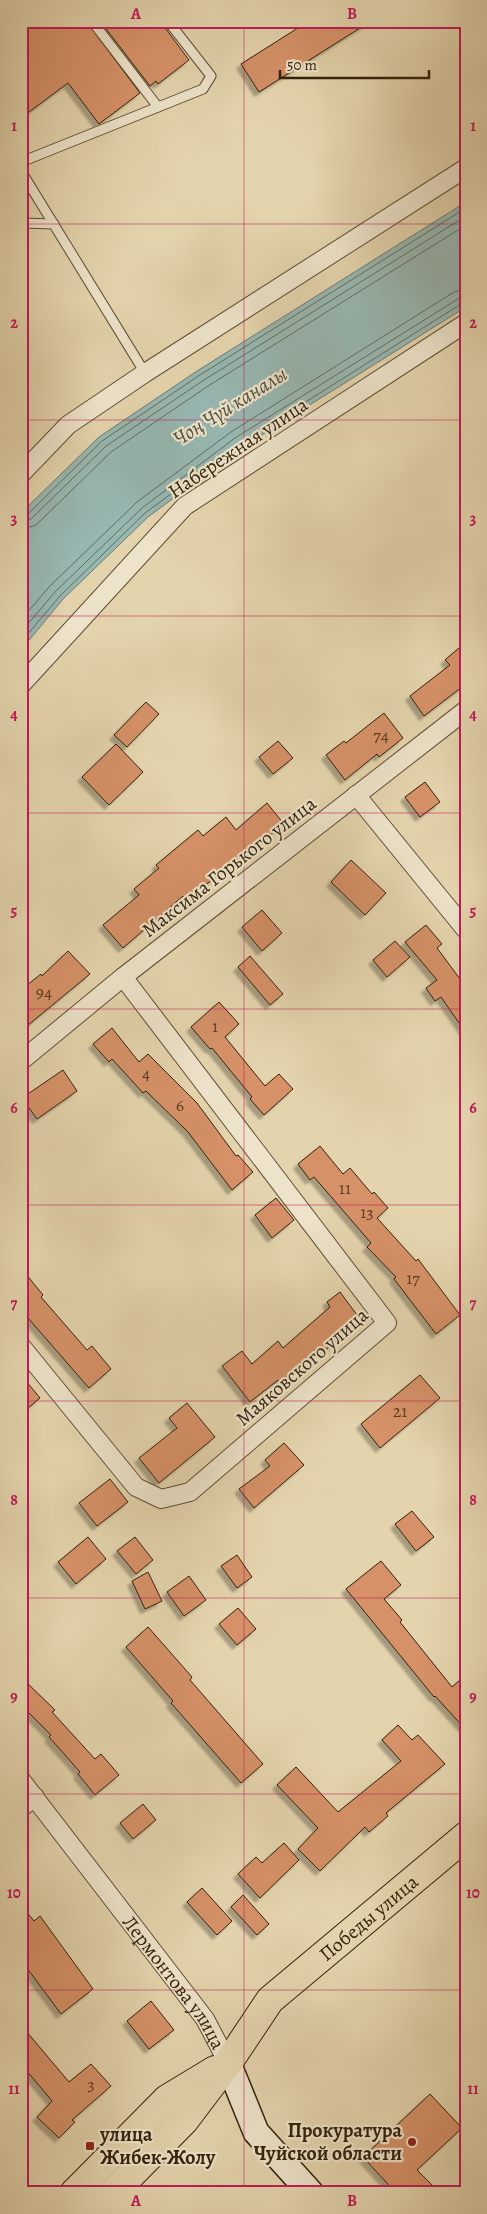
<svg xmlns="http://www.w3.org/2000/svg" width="487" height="2214" font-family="Alegreya,serif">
	<defs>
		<filter id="shadow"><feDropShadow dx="-4.5" dy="4.5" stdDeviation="1" flood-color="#0004"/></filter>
	</defs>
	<rect width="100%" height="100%" fill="#e4d4ad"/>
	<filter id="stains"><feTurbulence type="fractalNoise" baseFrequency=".004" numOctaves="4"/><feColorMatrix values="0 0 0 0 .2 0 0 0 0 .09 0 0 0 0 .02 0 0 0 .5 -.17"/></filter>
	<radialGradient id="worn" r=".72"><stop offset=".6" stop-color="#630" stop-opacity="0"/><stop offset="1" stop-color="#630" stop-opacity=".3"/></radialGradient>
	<polygon fill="#97b7b1" stroke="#6f7b6f" points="466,202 466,307 241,448 148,517 63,599 21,650 21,513 99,437 197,371"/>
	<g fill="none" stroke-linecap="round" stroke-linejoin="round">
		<g stroke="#646c5e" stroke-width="1">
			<polyline points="21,516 27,515 102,441 200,375 466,208"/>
			<polyline points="21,522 31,519 106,446 204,380 466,216"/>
			<polyline points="21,530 36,525 111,452 208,386 466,225"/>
			<polyline points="21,620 49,587 137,502 231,432 454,292 466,289"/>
			<polyline points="21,632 55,592 142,508 235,438 458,299 466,297"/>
			<polyline points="21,642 60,596 145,513 239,444 461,304 466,303"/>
		</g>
	</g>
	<g fill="#d69167" stroke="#32220c" filter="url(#shadow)">
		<polygon points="21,21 86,21 140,93 99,124 68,83 21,118"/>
		<polygon points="100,21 160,21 189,60 158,84 156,81 150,86"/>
		<polygon points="309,21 371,21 259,92 241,64"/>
		<polygon points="466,642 466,684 424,716 410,696 450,665 445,660"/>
		<polygon points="146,702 159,714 127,747 114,735"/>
		<polygon points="384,713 403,738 379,757 377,754 345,780 326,755 344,741 346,743"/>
		<polygon points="278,741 293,758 273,774 259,757"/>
		<polygon points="116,744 143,772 109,805 82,777"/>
		<polygon points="425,782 440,802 420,817 405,797"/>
		<polygon points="267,803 284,824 186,900 183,896 123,948 103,925 139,895 134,889 159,868 156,865 198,830 203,836 226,817 236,830"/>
		<polygon points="351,860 386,893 365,915 331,882"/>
		<polygon points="262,910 282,933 262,951 242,927"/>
		<polygon points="426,925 442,944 437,948 466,987 466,1033 441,997 435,1001 426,988 437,980 405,942"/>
		<polygon points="395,941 410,957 387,977 373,960"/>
		<polygon points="68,951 90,974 21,1031 21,990 41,974 42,976"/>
		<polygon points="250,956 283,994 270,1005 238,967"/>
		<polygon points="219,1002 239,1024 225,1037 265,1086 279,1074 293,1089 264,1115 250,1099 252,1097 212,1048 210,1049 191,1027"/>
		<polygon points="112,1028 139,1062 148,1054 197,1103 236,1156 238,1155 253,1172 232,1190 188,1132 146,1091 143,1093 112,1059 109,1062 93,1044"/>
		<polygon points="63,1070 77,1091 37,1119 22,1098"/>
		<polygon points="320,1146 343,1174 350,1168 372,1194 374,1192 388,1208 377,1218 416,1261 418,1259 460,1315 436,1334 394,1279 396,1277 367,1247 371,1243 314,1177 310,1180 298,1164"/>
		<polygon points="276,1198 294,1220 272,1238 255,1215"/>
		<polygon points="21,1268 43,1295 41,1297 87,1350 92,1346 111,1369 89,1388 21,1310"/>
		<polygon points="340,1292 360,1319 335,1338 337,1340 323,1352 319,1347 280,1382 278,1380 250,1402 222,1366 242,1351 252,1364 278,1341 283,1348 330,1307 327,1302"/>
		<polygon points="21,1375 40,1398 21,1414"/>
		<polygon points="420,1375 440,1398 380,1448 361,1424"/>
		<polygon points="187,1403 215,1437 159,1483 139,1458 177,1428 169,1418"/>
		<polygon points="284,1443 304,1465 254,1508 239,1489 270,1466 265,1460"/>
		<polygon points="110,1479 128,1502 97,1526 79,1503"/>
		<polygon points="412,1511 434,1537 416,1551 395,1524"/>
		<polygon points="88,1537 106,1559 76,1584 58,1562"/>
		<polygon points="135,1537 153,1560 136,1574 117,1551"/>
		<polygon points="237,1555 252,1577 237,1588 221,1566"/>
		<polygon points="381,1561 401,1585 384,1599 402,1620 400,1622 452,1687 466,1675 466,1730 435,1696 434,1697 346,1589"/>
		<polygon points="148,1572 162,1601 145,1609 132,1581"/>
		<polygon points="189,1576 206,1600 184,1616 167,1592"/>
		<polygon points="238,1608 256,1629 237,1645 219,1624"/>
		<polygon points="148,1627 192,1677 190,1680 263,1764 241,1783 171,1703 173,1701 126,1647"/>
		<polygon points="21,1677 55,1710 52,1712 95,1759 101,1754 119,1775 95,1795 78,1774 80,1772 49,1737 51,1735 21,1705"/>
		<polygon points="398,1725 412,1740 418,1735 445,1764 386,1813 388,1816 369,1832 365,1827 320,1871 298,1849 318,1828 277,1785 296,1767 338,1812 401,1761 382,1740"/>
		<polygon points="143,1804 156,1820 133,1839 120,1823"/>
		<polygon points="284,1843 299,1860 260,1898 238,1874 256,1857 262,1863"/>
		<polygon points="202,1888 232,1921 217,1935 187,1902"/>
		<polygon points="243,1895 269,1924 257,1935 231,1907"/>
		<polygon points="21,1905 34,1921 40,1916 93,1989 61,2014 21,1960"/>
		<polygon points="151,2001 174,2030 149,2049 127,2021"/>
		<polygon points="21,2025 69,2082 91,2064 111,2086 72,2120 75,2122 59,2138 37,2117 52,2101 21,2064"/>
		<polygon points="430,2094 462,2128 417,2170 440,2193 396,2193 363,2157"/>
	</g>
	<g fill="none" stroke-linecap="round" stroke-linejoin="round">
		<g stroke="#5e4e34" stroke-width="11">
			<g id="lane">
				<polyline points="92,21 158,107"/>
				<polyline points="21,162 203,89 211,76 168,21"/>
				<polyline points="21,171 145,373"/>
				<polyline points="21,223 54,224"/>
			</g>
		</g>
		<g stroke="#5e4e34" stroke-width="20">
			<g id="street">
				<polyline points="21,474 68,425 145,373 466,168"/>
				<polyline points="21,685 185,506 466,323"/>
				<polyline points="356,795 466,930"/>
				<polyline points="21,1061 123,977 466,710"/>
				<polyline points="21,1346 136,1487 161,1499 190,1492 387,1323 123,977"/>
				<path id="s1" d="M21,1780l184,239 23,44"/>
				<polyline points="21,1808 35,1797"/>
			</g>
		</g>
		<g stroke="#32220c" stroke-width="28">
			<polyline id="secondary" points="228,2063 256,2132 311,2193"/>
		</g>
		<g stroke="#32220c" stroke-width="30">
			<g id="primary">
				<polyline points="74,2193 167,2099 215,2070"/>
				<path id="s2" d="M113,2193l71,-72 44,-58 42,-63 196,-164"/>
			</g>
		</g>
		<use href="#lane" stroke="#ede3ca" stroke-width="9"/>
		<use href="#street" stroke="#ede3ca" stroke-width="18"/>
		<use href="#secondary" stroke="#ede3ca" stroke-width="25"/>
		<use href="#primary" stroke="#e4d4ad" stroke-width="28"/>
	</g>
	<path fill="none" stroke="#c2185b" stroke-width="1" stroke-opacity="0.55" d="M244,21v2172M21,224h445M21,420h445M21,616h445M21,813h445M21,1009h445M21,1205h445M21,1401h445M21,1598h445M21,1794h445M21,1990h445"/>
	<g fill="#8f2418" stroke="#ede3ca" stroke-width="2">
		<circle cx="412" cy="2142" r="5"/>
		<rect x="85" y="2141" width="10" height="10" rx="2.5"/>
	</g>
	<g text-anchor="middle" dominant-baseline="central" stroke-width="4.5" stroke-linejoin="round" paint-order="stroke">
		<g font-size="18" fill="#5b3e23">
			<text x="381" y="735">74</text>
			<text x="44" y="992">94</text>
			<text x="215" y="1026">1</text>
			<text x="146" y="1073">4</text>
			<text x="180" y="1105">6</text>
			<text x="345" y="1188">11</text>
			<text x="367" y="1212">13</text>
			<text x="413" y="1278">17</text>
			<text x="400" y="1411">21</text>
			<text x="91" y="2084">3</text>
		</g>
		<g font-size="20" fill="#32220c" stroke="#ede3ca">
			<text transform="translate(238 448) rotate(-34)">Набережная улица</text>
			<text transform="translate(229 867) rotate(-38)">Максима Горького улица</text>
			<text transform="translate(302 1367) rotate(-41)">Маяковского улица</text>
			<text stroke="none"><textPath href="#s2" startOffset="378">Победы улица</textPath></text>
			<text stroke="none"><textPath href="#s1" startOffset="254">Лермонтова улица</textPath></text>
		</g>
		<g font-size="20" font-weight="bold" fill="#32220c" stroke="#ede3ca" text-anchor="end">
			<text x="402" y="2130">Прокуратура<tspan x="402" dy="23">Чуйской области</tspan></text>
			<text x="100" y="2134" text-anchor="start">улица<tspan x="100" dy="23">Жибек-Жолу</tspan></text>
		</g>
		<g font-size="21" font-style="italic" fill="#504f3e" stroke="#ede3ca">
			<text transform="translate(230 406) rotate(-32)">Чоң Чүй каналы</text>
		</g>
	</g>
	<rect width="487" height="2214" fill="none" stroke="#e4d4ad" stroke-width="55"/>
	<path d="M280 70v8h149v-8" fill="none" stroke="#32220c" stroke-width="2.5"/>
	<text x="287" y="70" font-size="15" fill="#32220c" stroke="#ede3ca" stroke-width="4" paint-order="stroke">50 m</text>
	<rect x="28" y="28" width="432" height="2158" fill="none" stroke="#c2185b" stroke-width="2"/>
	<g font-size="16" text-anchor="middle" font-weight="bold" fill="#c2185b">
		<text x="136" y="19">A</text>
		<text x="352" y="19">B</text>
		<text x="14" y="131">1</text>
		<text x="473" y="131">1</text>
		<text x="14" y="328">2</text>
		<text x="473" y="328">2</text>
		<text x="14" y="524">3</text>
		<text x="473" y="524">3</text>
		<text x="14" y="720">4</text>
		<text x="473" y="720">4</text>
		<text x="14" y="916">5</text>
		<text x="473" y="916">5</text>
		<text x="14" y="1113">6</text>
		<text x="473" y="1113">6</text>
		<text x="14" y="1309">7</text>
		<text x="473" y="1309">7</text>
		<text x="14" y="1505">8</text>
		<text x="473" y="1505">8</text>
		<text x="14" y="1702">9</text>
		<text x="473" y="1702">9</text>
		<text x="14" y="1898">10</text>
		<text x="473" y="1898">10</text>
		<text x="14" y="2094">11</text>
		<text x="473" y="2094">11</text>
		<text x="136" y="2206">A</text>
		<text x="352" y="2206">B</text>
	</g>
	<rect width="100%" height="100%" filter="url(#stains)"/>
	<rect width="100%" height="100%" fill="url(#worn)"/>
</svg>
